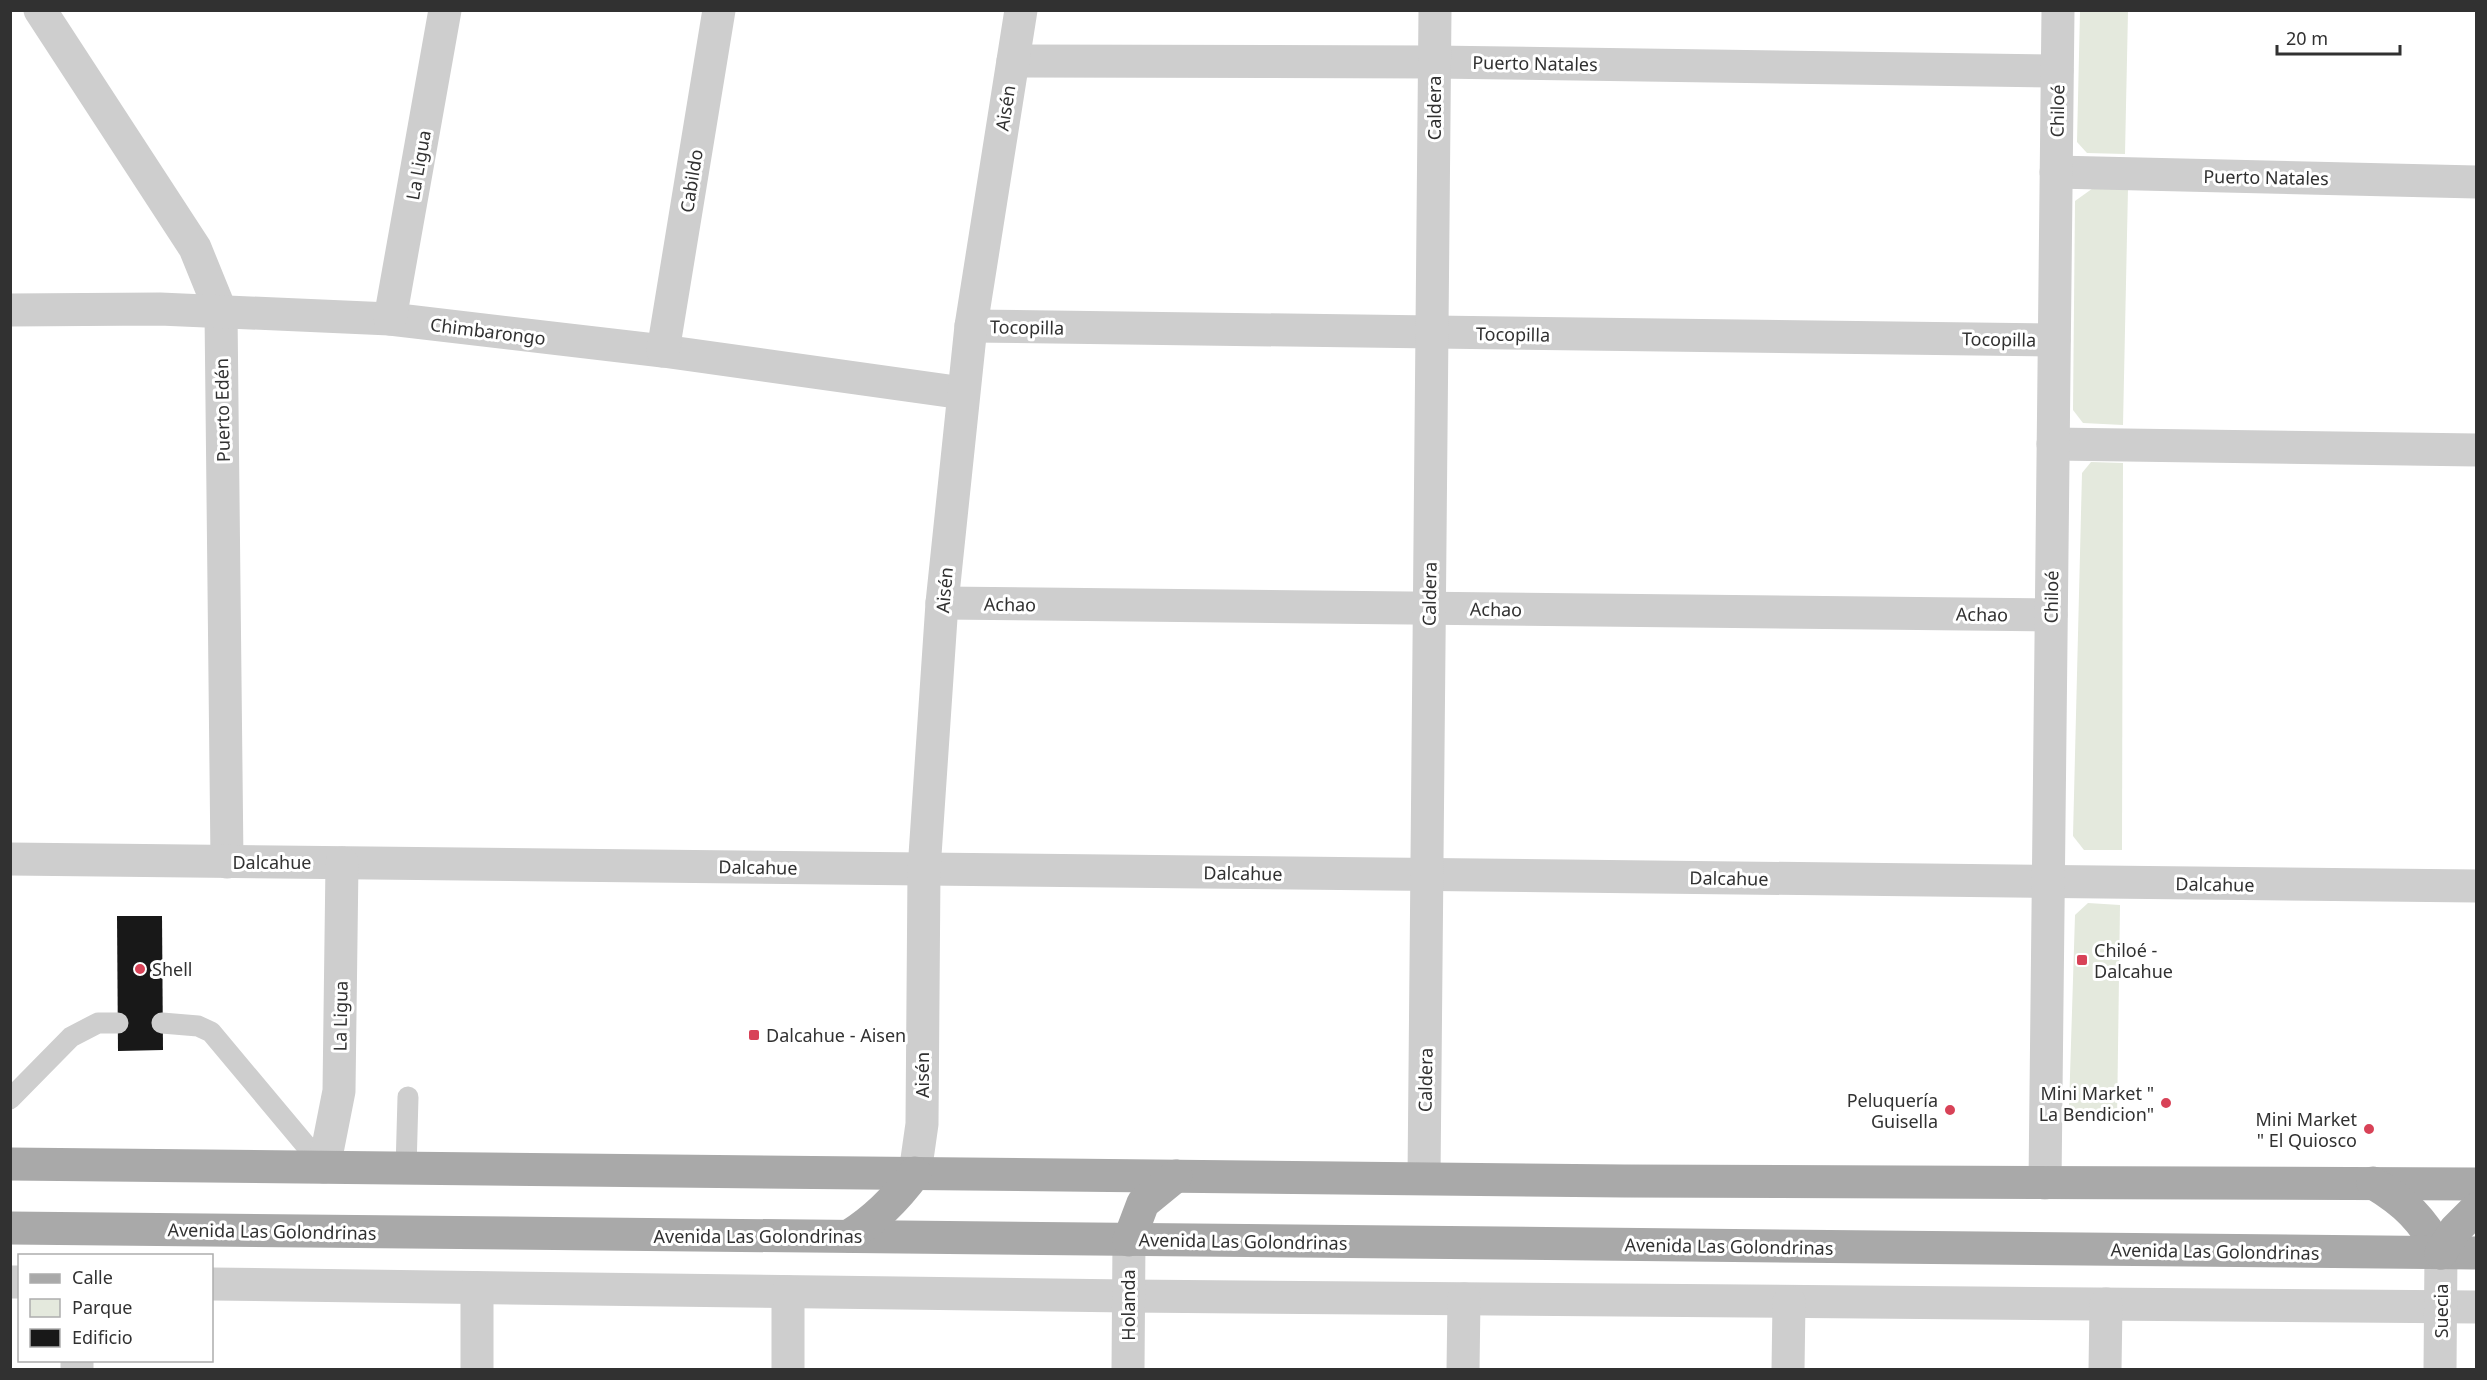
<svg xmlns="http://www.w3.org/2000/svg" width="2487" height="1380" font-family="'Noto Sans',sans-serif">
	<rect width="100%" height="100%" fill="#fff"/>
	<g fill="#e4e9dd">
		<polygon points="2080,11 2128,11 2125,154 2087,153 2077,142"/>
		<polygon points="2096,186 2128,188 2123,425 2083,423 2073,410 2075,201"/>
		<polygon points="2091,462 2123,463 2122,850 2084,850 2073,836 2082,473"/>
		<polygon points="2088,903 2120,905 2117,1120 2081,1117 2069,1107 2075,915"/>
	</g>
	<polygon fill="#181818" points="117,916 162,916 163,1050 118,1051"/>
	<g fill="none" stroke-linecap="round" stroke-linejoin="round">
		<g stroke="#cecece" stroke-width="21">
			<polyline points="162,1023 198,1026 211,1032 324,1167"/>
			<polyline points="10,1099 71,1037 98,1023 118,1023"/>
			<polyline points="406,1169 408,1097"/>
		</g>
		<g stroke="#cecece" stroke-width="33">
			<polyline points="40,10 195,248 221,312 227,862"/>
			<polyline points="1013,61 1434,62 2057,71"/>
			<polyline points="2056,172 2476,182"/>
			<polyline points="10,310 160,309 390,319 663,351 963,393"/>
			<polyline points="390,319 445,10"/>
			<polyline points="971,326 2054,340"/>
			<polyline points="663,351 719,10"/>
			<polyline points="2053,444 2476,450"/>
			<polyline points="942,603 2051,615"/>
			<polyline points="10,859 2476,886"/>
			<polyline points="324,1167 339,1091 342,863"/>
			<polyline points="915,1173 922,1124 924,870 942,603 971,326 1021,10"/>
			<polyline points="1424,1178 1435,10"/>
			<polyline points="2045,1183 2058,10"/>
			<polyline points="10,1282 20,1282"/>
			<polyline points="212,1284 1128,1296 2476,1307"/>
			<polyline points="77,1370 77,1360"/>
			<polyline points="477,1370 477,1288"/>
			<polyline points="788,1370 788,1292"/>
			<polyline points="1463,1370 1464,1299"/>
			<polyline points="1788,1370 1789,1302"/>
			<polyline points="2105,1370 2106,1304"/>
		</g>
		<g stroke="#cecece" stroke-width="33">
			<polyline points="1128,1370 1129,1240"/>
			<polyline points="2440,1370 2441,1253"/>
		</g>
		<g stroke="#a9a9a9" stroke-width="33">
			<polyline points="10,1164 1624,1181 2476,1184"/>
			<path d="M2373,1183c33,20 49,36 68,70"/>
			<polyline points="10,1228 2476,1253"/>
			<path d="M849,1236c27,-17 47,-37 66,-63"/>
			<polyline points="1129,1240 1143,1203 1176,1176"/>
			<polyline points="2441,1253 2455,1230 2476,1209"/>
		</g>
	</g>
	<g fill="#d84257" stroke="#fff" stroke-width="2">
		<rect x="2076" y="954" width="12" height="12" rx="3"/>
		<circle cx="140" cy="969" r="6"/>
		<rect x="748" y="1029" width="12" height="12" rx="3"/>
		<circle cx="2166" cy="1103" r="6"/>
		<circle cx="1950" cy="1110" r="6"/>
		<circle cx="2369" cy="1129" r="6"/>
	</g>
	<g text-anchor="middle" dominant-baseline="central" stroke-width="6" stroke-linejoin="round" paint-order="stroke">
		<g font-size="18" fill="#313131" stroke="#fff">
			<text transform="translate(1535 63) rotate(1)">Puerto Natales</text>
			<text transform="translate(1005 108) rotate(-81)">Aisén</text>
			<text transform="translate(1434 108) rotate(-90)">Caldera</text>
			<text transform="translate(2057 111) rotate(-89)">Chiloé</text>
			<text transform="translate(418 165) rotate(-80)">La Ligua</text>
			<text transform="translate(2266 177) rotate(1)">Puerto Natales</text>
			<text transform="translate(691 181) rotate(-81)">Cabildo</text>
			<text transform="translate(1027 327) rotate(1)">Tocopilla</text>
			<text transform="translate(488 331) rotate(7)">Chimbarongo</text>
			<text transform="translate(1513 334) rotate(1)">Tocopilla</text>
			<text transform="translate(1999 339) rotate(1)">Tocopilla</text>
			<text transform="translate(222 410) rotate(-91)">Puerto Edén</text>
			<text transform="translate(944 590) rotate(-85)">Aisén</text>
			<text transform="translate(1429 594) rotate(-89)">Caldera</text>
			<text transform="translate(2051 597) rotate(-89)">Chiloé</text>
			<text transform="translate(1010 604) rotate(1)">Achao</text>
			<text transform="translate(1496 609) rotate(1)">Achao</text>
			<text transform="translate(1982 614) rotate(1)">Achao</text>
			<text x="272" y="862">Dalcahue</text>
			<text transform="translate(758 867) rotate(1)">Dalcahue</text>
			<text transform="translate(1243 873) rotate(1)">Dalcahue</text>
			<text transform="translate(1729 878) rotate(1)">Dalcahue</text>
			<text transform="translate(2215 884) rotate(1)">Dalcahue</text>
			<text transform="translate(340 1016) rotate(-89)">La Ligua</text>
			<text transform="translate(922 1075) rotate(-90)">Aisén</text>
			<text transform="translate(1425 1080) rotate(-89)">Caldera</text>
			<text transform="translate(272 1231) rotate(1)">Avenida Las Golondrinas</text>
			<text x="758" y="1236">Avenida Las Golondrinas</text>
			<text transform="translate(1243 1241) rotate(1)">Avenida Las Golondrinas</text>
			<text transform="translate(1729 1246) rotate(1)">Avenida Las Golondrinas</text>
			<text transform="translate(2215 1251) rotate(1)">Avenida Las Golondrinas</text>
			<text transform="translate(1128 1305) rotate(-90)">Holanda</text>
			<text transform="translate(2441 1311) rotate(-90)">Suecia</text>
		</g>
		<g font-size="18" fill="#313131" stroke="#fff" text-anchor="start">
			<text x="2094" y="950">Chiloé -<tspan x="2094" dy="21">Dalcahue</tspan></text>
			<text x="152" y="969">Shell</text>
			<text x="766" y="1035">Dalcahue - Aisen</text>
			<text x="2154" y="1093" text-anchor="end">Mini Market "<tspan x="2154" dy="21">La Bendicion"</tspan></text>
			<text x="1938" y="1100" text-anchor="end">Peluquería<tspan x="1938" dy="21">Guisella</tspan></text>
			<text x="2357" y="1119" text-anchor="end">Mini Market<tspan x="2357" dy="21">" El Quiosco</tspan></text>
		</g>
	</g>
	<rect width="2487" height="1380" fill="none" stroke="#313131" stroke-width="24"/>
	<rect x="18" y="1254" width="195" height="108" fill="#ffffff" stroke="#adadad" stroke-width="1.5"/>
	<rect x="30" y="1274" width="30" height="9" fill="#a9a9a9" stroke="#adadad" stroke-width="1.5"/>
	<text x="72" y="1284" font-size="18" fill="#313131">Calle</text>
	<rect x="30" y="1299" width="30" height="18" fill="#e4e9dd" stroke="#adadad" stroke-width="1.5"/>
	<text x="72" y="1314" font-size="18" fill="#313131">Parque</text>
	<rect x="30" y="1329" width="30" height="18" fill="#181818" stroke="#adadad" stroke-width="1.5"/>
	<text x="72" y="1344" font-size="18" fill="#313131">Edificio</text>
	<path d="M2277 45v9h123v-9" fill="none" stroke="#313131" stroke-width="3"/>
	<text x="2286" y="45" font-size="18" fill="#313131" stroke="#ffffff" stroke-width="4.5" paint-order="stroke">20 m</text>
</svg>
